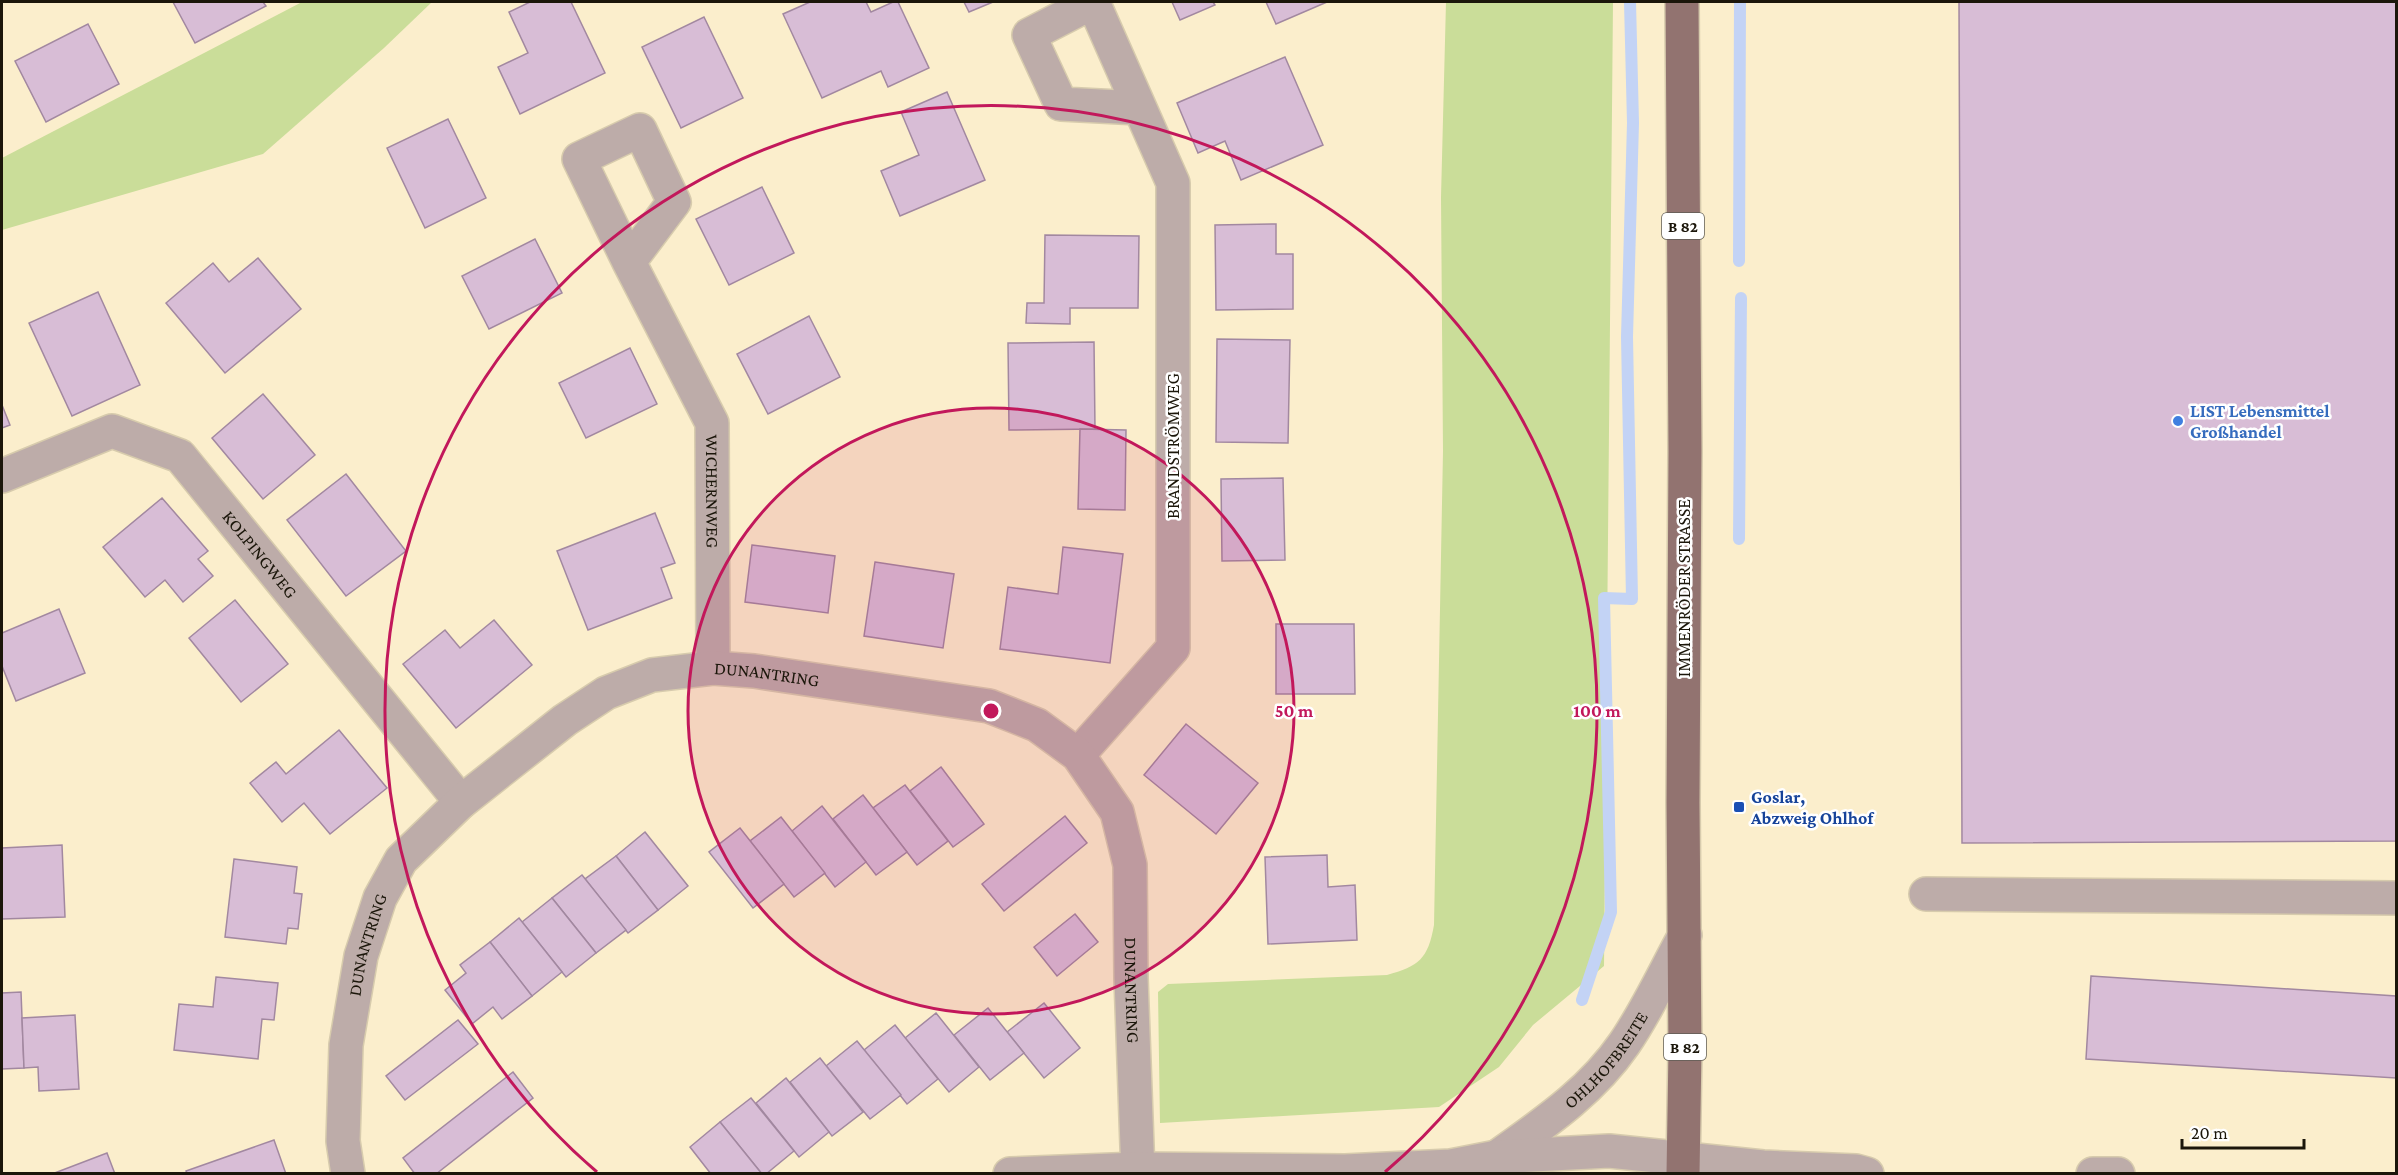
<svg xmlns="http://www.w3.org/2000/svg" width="2398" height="1175" font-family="'Crimson Pro',serif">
	<rect width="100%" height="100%" fill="#fbeecc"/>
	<g fill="#cadd99">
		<polygon points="302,2 432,2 384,48 263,154 2,230 2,158"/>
		<path d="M1446,2h167l-9,964 -71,59 -34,42 -60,40 -279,16 -2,-131 10,-8 219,-9c32,-9 41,-16 47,-50l9,-474 -2,-254z"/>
	</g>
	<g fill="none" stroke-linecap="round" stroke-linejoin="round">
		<g stroke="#c3d3f5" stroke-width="12">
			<polyline points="1739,261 1740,2"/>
			<polyline points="1739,539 1741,298"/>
			<polyline points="1582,1000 1611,912 1604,598 1632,599 1627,337 1633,123 1630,2"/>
		</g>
	</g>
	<g fill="#d8bdd6" stroke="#a288a0" stroke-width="1.5">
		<polygon points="173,2 263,2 266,6 195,43"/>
		<polygon points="530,2 571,2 605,73 520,114 498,67 528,53 509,12"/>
		<polygon points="810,2 866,2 871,12 893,2 898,2 929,68 888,87 881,71 822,98 783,14"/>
		<polygon points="964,2 993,2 969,12"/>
		<polygon points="1172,2 1213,2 1215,5 1180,20"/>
		<polygon points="1266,2 1327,2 1276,24"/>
		<polygon points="1959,2 2396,2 2396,841 1962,843"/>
		<polygon points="704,17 743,98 681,128 642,47"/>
		<polygon points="88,24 119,84 46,122 15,61"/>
		<polygon points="1285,57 1323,145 1241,180 1225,141 1198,153 1177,103"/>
		<polygon points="947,92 985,180 900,216 881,171 919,155 901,112"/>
		<polygon points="448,119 486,198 425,228 387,148"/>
		<polygon points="762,187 794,253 729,285 696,219"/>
		<polygon points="1276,224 1276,254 1293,254 1293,309 1216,310 1215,225"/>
		<polygon points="1045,235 1139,236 1138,308 1070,308 1070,324 1026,323 1027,303 1044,303"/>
		<polygon points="535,239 562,293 489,329 462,276"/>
		<polygon points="258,258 301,309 225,373 166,303 213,263 229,282"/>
		<polygon points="98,292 140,385 72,416 29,323"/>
		<polygon points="809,316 840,377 768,414 737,354"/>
		<polygon points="1217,339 1290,340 1288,443 1216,442"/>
		<polygon points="1094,342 1095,429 1009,430 1008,343"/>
		<polygon points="630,348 657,404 586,438 559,383"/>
		<polygon points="263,394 315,455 263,499 212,438"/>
		<polygon points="2,405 10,425 2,428"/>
		<polygon points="1080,429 1126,430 1125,510 1078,509"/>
		<polygon points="346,474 406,551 346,596 287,520"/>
		<polygon points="1283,478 1285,560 1222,561 1221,479"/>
		<polygon points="162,498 208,551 198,559 213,576 183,602 165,580 145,597 103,547"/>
		<polygon points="655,513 675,563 661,568 672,598 588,630 557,551"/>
		<polygon points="752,545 835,556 828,613 745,602"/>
		<polygon points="1063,547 1123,554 1110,663 1000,649 1008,587 1058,594"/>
		<polygon points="875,562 954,574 943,648 864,636"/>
		<polygon points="235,600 288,664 241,702 189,638"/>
		<polygon points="59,609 85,673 16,701 2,666 2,633"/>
		<polygon points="494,620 532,665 456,728 403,664 445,630 460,648"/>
		<polygon points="1276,624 1354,624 1355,694 1276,694"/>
		<polygon points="1186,724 1258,783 1216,834 1144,775"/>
		<polygon points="339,730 387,788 330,834 304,803 282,822 250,783 276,762 286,774"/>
		<polygon points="941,767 984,824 953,847 910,791"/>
		<polygon points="905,785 948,841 917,865 873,808"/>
		<polygon points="863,795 907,852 876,875 833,819"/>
		<polygon points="822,806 866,862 835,887 792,831"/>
		<polygon points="1065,816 1087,843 1004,911 982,884"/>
		<polygon points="781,817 825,873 794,897 750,841"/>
		<polygon points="740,828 784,884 753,908 709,852"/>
		<polygon points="645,832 688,886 658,910 616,856"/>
		<polygon points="62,845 65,917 2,919 2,848"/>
		<polygon points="1327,855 1328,887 1355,885 1357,940 1268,944 1265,857"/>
		<polygon points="616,856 658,910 628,933 585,879"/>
		<polygon points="234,859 297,867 294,893 302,894 298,929 288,928 286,944 225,937"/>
		<polygon points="582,875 626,930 596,953 552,898"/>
		<polygon points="552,898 596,953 566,977 522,922"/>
		<polygon points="1075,914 1098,942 1057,976 1034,947"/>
		<polygon points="519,918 562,972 532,996 490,942"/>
		<polygon points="490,942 532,996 502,1019 493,1007 472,1024 445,990 466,973 460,965"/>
		<polygon points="2091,976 2396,996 2396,1078 2086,1059"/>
		<polygon points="216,977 278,983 274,1020 262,1019 258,1059 174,1050 179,1004 213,1007"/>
		<polygon points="21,992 24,1068 2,1069 2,993"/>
		<polygon points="1044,1003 1080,1048 1044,1078 1007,1032"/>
		<polygon points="988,1008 1024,1053 990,1080 954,1035"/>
		<polygon points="936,1013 979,1067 949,1092 905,1038"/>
		<polygon points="75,1015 79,1089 39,1091 38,1067 24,1068 22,1018"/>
		<polygon points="458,1020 478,1044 405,1100 386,1076"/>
		<polygon points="895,1025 938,1079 907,1104 864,1050"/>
		<polygon points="857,1041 901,1095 870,1119 826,1066"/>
		<polygon points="820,1058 863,1112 832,1136 790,1082"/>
		<polygon points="513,1072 533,1098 436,1174 415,1174 403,1158"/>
		<polygon points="786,1078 829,1132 799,1157 756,1103"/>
		<polygon points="751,1098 794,1151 766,1174 762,1174 720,1122"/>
		<polygon points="720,1122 762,1174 711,1174 690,1147"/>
		<polygon points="274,1140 286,1174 187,1174 186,1171"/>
		<polygon points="107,1153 115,1174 52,1174"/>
	</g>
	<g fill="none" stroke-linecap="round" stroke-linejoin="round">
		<g stroke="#d7cbad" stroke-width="36">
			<g id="minor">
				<path id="s1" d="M629,262l45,-60 -34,-72 -61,29 50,103 83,161 1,245"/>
				<path id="s2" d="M2,476l110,-45 68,25 281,346"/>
				<polyline points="1078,755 1173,648 1173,183 1093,2 1029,35 1061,104 1139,108"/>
				<polyline points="1926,894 2396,898"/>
				<path id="s3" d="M1497,1157c46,-33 94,-65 127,-113 23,-33 41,-73 61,-109"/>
				<path id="s4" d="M348,1174l-5,-33 3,-96 15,-89 19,-58 21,-38 60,-58 104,-82 41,-27 46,-18 61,-7 41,3 235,35 48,19 41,30 39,57 13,53 1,113 7,196"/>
				<polyline points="1010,1174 1138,1169 1345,1171 1451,1166 1497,1157 1609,1151 1763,1167 1856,1171 1867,1174"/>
				<polyline points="2093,1174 2118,1174"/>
			</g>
		</g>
		<g stroke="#d7cbad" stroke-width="36">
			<polyline id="major" points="1682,2 1685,451 1683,803 1685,1050 1683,1174"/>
		</g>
		<use href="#minor" stroke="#bdaca9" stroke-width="33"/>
		<use href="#major" stroke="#927370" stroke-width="33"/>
	</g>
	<circle cx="991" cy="711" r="303" fill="#c2185b" fill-opacity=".12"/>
	<g fill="none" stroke="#c2185b" stroke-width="3">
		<circle cx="991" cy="711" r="303"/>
		<path d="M597 1172A606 606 0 1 1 1385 1172"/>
	</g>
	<circle fill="#3f7fe0" stroke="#fff" stroke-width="2" cx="2178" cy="421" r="6"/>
	<rect fill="#1a4fb4" stroke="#fff" stroke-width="2" x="1733" y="801" width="12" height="12" rx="3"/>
	<g text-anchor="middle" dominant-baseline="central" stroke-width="5" stroke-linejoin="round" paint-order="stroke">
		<g fill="#fff" stroke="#5f5c54" stroke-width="1.5">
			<rect x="1662" y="213" width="42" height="26" rx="4.5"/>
			<rect x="1664" y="1034" width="42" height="26" rx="4.5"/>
		</g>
		<g font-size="16" font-weight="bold" fill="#1b160a">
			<text x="1683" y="226">B 82</text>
			<text x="1685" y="1047">B 82</text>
		</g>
		<g font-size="18" font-weight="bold" fill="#366cbe" stroke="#fff" text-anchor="start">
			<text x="2190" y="411">LIST Lebensmittel<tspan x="2190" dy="21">Großhandel</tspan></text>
		</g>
		<g font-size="18" fill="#1b160a" stroke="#fff">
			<text transform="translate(1173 446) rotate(-90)">BRANDSTRÖMWEG</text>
			<text stroke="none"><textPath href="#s1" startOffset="586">WICHERNWEG</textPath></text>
			<text stroke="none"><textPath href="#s2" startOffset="318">KOLPINGWEG</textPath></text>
			<text transform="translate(1684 588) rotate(-90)">IMMENRÖDER STRASSE</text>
			<text stroke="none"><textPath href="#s4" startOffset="754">DUNANTRING</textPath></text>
			<text stroke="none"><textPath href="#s4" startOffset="232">DUNANTRING</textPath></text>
			<text stroke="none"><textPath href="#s4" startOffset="1330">DUNANTRING</textPath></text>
			<text stroke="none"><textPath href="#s3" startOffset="147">OHLHOFBREITE</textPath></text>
		</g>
		<g font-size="18" font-weight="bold" fill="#164399" stroke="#fff" text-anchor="start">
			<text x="1751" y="797">Goslar,<tspan x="1751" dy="21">Abzweig Ohlhof</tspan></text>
		</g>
	</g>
	<circle cx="991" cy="711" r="9" fill="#c2185b" stroke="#fff" stroke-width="3"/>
	<g font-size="18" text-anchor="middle" font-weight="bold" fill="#c2185b" stroke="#fff" stroke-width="5" stroke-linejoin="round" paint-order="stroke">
		<text x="1294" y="717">50 m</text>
		<text x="1597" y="717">100 m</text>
	</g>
	<rect width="2398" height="1175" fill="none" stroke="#1b160a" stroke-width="6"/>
	<path d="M2182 1139v9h122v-9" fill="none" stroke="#1b160a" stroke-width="3"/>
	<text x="2191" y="1139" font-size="18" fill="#1b160a" stroke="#ffffff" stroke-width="4.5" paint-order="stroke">20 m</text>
</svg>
